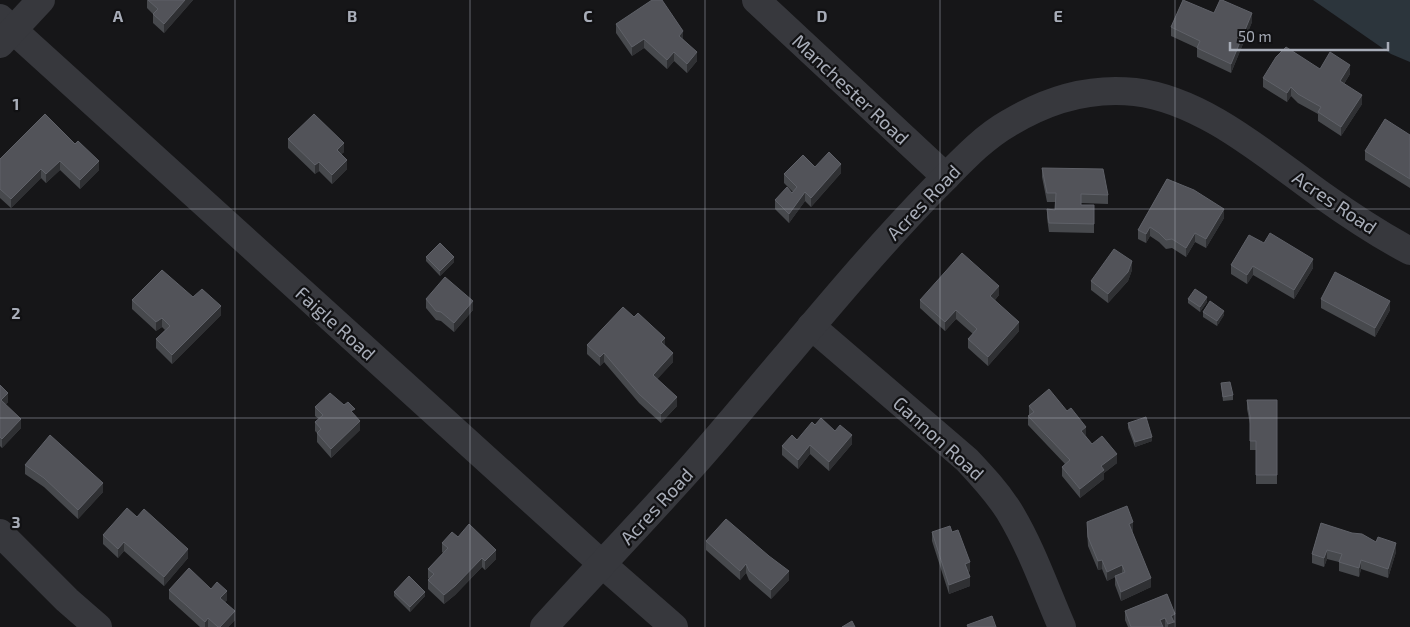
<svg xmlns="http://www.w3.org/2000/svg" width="1410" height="627" font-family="'Exo 2',sans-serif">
	<rect width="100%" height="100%" fill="#161618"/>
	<polygon fill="#2c353c" points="1313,0 1410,0 1410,62 1391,54"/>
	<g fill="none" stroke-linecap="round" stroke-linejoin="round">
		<g stroke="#37383d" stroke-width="28">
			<polyline points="756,0 946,177"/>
			<polyline points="0,18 602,564 674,627"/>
			<polyline points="0,44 41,0"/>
			<path d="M811,326l156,134c15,16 30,32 42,51 22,36 36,77 53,116"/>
			<polyline points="0,533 67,600 98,627"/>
			<path d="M544,627c50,-55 102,-109 151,-164 32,-36 62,-73 93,-109 48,-57 96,-114 148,-167 23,-23 45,-48 73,-64 38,-23 81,-36 126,-31 69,8 133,65 188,104 28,20 57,39 87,55"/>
		</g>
	</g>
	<g fill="#47494d">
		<polygon points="147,0 193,0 164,33 153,23 153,14 147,8"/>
		<polygon points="1214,13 1252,22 1231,73 1197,57 1197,48 1171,36 1171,27"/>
		<polygon points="616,24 683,39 697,61 687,73 674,61 667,69 644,48 632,56 616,33"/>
		<polygon points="1320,69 1350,74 1344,84 1362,104 1341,136 1318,121 1318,114 1298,103 1291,96 1287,102 1263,87 1263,78"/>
		<polygon points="45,114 99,170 80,189 60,170 46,183 41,178 11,208 0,198 0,159"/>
		<polygon points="1410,135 1410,188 1365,160 1365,151"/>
		<polygon points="288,139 344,152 341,154 347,169 332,184 319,171 315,174 288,148"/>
		<polygon points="815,167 841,173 811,207 805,201 789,223 775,209 775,200 793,192 784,183 784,174"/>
		<polygon points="1042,168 1108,195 1108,204 1081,203 1081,205 1094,205 1094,233 1049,232 1047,218 1047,209 1055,210 1055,202 1047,202 1042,177"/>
		<polygon points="1167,179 1224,218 1206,248 1195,242 1186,257 1172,248 1166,249 1159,242 1150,236 1146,243 1138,239 1138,230"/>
		<polygon points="1264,243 1313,268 1294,299 1253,275 1247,284 1231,274 1231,265"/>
		<polygon points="426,257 454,262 440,276 426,261"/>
		<polygon points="1132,270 1128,281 1108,303 1091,290 1091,281"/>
		<polygon points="999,295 995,300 1019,331 988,366 968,348 968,339 973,334 956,319 945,331 920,308 920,300"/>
		<polygon points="193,297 221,315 172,364 156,348 156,339 165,330 162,327 156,331 132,309 132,300"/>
		<polygon points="426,299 473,310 454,332 441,321 436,320 426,308"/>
		<polygon points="1188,299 1207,302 1200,312 1188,303"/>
		<polygon points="1321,299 1390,310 1375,337 1321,308"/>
		<polygon points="1203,312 1224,315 1217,326 1203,317"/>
		<polygon points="587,345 665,345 673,362 657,379 677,406 661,423 639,403 604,362 600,366 587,354"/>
		<polygon points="1221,383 1233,395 1233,400 1223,401"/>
		<polygon points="0,385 8,402 5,405 21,428 2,448 0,446"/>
		<polygon points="1247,400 1277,400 1277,484 1256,484 1256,450 1250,450 1250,424 1247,409"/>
		<polygon points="1029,406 1086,436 1092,444 1117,463 1104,473 1104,479 1080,498 1062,476 1062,467 1065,464 1028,425 1028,416 1029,416"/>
		<polygon points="315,407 355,415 360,430 331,458 317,442 317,433 315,431 315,422 319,419 315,416"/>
		<polygon points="1128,423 1152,441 1135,447 1128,428"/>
		<polygon points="815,425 852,444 829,471 810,454 798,469 782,455 782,446 797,440"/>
		<polygon points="25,465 103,492 78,519 44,487 25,474"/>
		<polygon points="137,517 188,558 164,586 124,551 118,558 103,544 103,535"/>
		<polygon points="1087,522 1133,531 1132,531 1151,587 1121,601 1115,585 1115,577 1107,581 1102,569 1098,570 1088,546 1087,531"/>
		<polygon points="1321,523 1376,542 1396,552 1388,578 1361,569 1359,577 1339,571 1339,562 1327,559 1324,567 1312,563 1312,554"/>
		<polygon points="932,532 952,532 970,571 968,572 970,586 949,594 932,541"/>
		<polygon points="458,537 496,559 485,570 482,567 455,595 444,604 428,589 428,580 429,579 428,578 428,569 443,553 442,552 442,543"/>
		<polygon points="706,541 789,580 771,599 749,580 746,573 740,580 706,550"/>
		<polygon points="211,589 227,600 225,602 235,620 228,627 200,627 169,599 169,590"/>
		<polygon points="394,592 425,596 410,612 394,596"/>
		<polygon points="1167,594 1175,623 1174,623 1174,627 1128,627 1125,620 1125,611"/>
	</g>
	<g fill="#2f3033">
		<polygon points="185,0 193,0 164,33 164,24"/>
		<polygon points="1252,13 1252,22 1231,73 1231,64"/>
		<polygon points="683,31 683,40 679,36"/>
		<polygon points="644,39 644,48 632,56 632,47"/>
		<polygon points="674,52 674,61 667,69 667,60"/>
		<polygon points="697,52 697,61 687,73 687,64"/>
		<polygon points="1350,65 1350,74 1340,90 1340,81"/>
		<polygon points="1291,87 1291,96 1287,102 1287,93"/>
		<polygon points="1362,95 1362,104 1341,136 1341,127"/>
		<polygon points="344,143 344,152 337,159 337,150"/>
		<polygon points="347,160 347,169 332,184 332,175"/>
		<polygon points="60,161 60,170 46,183 46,174"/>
		<polygon points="99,161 99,170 80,189 80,180"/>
		<polygon points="319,162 319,171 315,174 315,165"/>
		<polygon points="841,164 841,173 811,207 811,198"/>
		<polygon points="41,169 41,178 11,208 11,199"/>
		<polygon points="805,192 805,201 789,223 789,214"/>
		<polygon points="1224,209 1224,218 1206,248 1206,239"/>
		<polygon points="1150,227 1150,236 1146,243 1146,234"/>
		<polygon points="1195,233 1195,242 1186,257 1186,248"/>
		<polygon points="454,257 454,262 440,276 440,271"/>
		<polygon points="1313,259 1313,268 1294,299 1294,290"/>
		<polygon points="1132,261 1132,270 1128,281 1108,303 1108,294"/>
		<polygon points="1253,266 1253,275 1247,284 1247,275"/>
		<polygon points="999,286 999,295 990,305 990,296"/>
		<polygon points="1207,297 1207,302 1200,312 1200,307"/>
		<polygon points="473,301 473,310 454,332 454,323"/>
		<polygon points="1390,301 1390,310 1375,337 1375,328"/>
		<polygon points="221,306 221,315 172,364 172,355"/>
		<polygon points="956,310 956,319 945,331 945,322"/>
		<polygon points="1224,311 1224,315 1217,326 1217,321"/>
		<polygon points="162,318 162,327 156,331 156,322"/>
		<polygon points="1019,322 1019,331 988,366 988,357"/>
		<polygon points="665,338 665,347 661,342"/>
		<polygon points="604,353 604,362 600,366 600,357"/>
		<polygon points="673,353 673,362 653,384 653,375"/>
		<polygon points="8,393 8,402 1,409 1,400"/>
		<polygon points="677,397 677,406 661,423 661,414"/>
		<polygon points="21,419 21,428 2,448 2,439"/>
		<polygon points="360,421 360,430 331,458 331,449"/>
		<polygon points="1086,427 1086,436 1081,440 1081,431"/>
		<polygon points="852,435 852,444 829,471 829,462"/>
		<polygon points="1152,437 1152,441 1135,447 1135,442"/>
		<polygon points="810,445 810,454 798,469 798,460"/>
		<polygon points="1117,454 1117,463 1104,473 1104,479 1080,498 1080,489 1101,466"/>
		<polygon points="103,483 103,492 78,519 78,510"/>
		<polygon points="1133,522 1133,531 1129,533 1129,524"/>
		<polygon points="124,542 124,551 118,558 118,549"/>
		<polygon points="1396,543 1396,552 1388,578 1388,569"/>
		<polygon points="188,549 188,558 164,586 164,577"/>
		<polygon points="496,550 496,559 485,570 485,561"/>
		<polygon points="1327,550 1327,559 1324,567 1324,558"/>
		<polygon points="482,558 482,567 455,595 444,604 444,595"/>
		<polygon points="1102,560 1102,569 1098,570 1098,561"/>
		<polygon points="1361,560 1361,569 1359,577 1359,568"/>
		<polygon points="970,562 970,571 965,573 965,564"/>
		<polygon points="746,564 746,573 740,580 740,571"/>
		<polygon points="1122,565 1122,574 1107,581 1107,572"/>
		<polygon points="789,571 789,580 771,599 771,590"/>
		<polygon points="970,577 970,586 949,594 949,585"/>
		<polygon points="1151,578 1151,587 1121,601 1121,592"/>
		<polygon points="227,591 227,600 220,607 220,598"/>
		<polygon points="425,592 425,596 410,612 410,607"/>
		<polygon points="235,611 235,620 228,627 220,627"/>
		<polygon points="1175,614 1175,623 1174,623 1174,627 1168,627 1168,624 1171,616"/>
		<polygon points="208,618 208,627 205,627 205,622"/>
		<polygon points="1165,618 1165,627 1160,627 1160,620"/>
	</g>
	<g fill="#525359" stroke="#5f6168">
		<polygon points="148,0 185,0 164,24 153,14 158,9"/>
		<polygon points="652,0 662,0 683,31 679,36 697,52 687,64 674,52 667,60 644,39 632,47 616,24"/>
		<polygon points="1183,0 1214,13 1220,0 1222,0 1252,13 1231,64 1197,48 1200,41 1171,27"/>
		<polygon points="1286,47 1320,69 1330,52 1350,65 1340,81 1362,95 1341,127 1318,112 1321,107 1298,94 1291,87 1287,93 1263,78 1276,57"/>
		<polygon points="45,114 75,144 78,141 99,161 80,180 60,161 46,174 41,169 11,199 0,189 0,159"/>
		<polygon points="314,114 344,143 337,150 347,160 332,175 319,162 315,165 288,139"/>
		<polygon points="1385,119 1410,135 1410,179 1365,151"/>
		<polygon points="829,152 841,164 811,198 805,192 789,214 775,200 787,187 792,193 797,187 784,174 803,155 815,167"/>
		<polygon points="1042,168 1103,169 1108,195 1081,194 1081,205 1094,205 1094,224 1049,223 1047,209 1055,210 1056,193 1047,193"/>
		<polygon points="1167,179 1194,190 1224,209 1206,239 1195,233 1186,248 1172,239 1166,240 1159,233 1150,227 1146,234 1138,230"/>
		<polygon points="1270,233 1313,259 1294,290 1253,266 1247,275 1231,265 1249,235 1264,243"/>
		<polygon points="440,243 454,257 440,271 426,257"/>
		<polygon points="1114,249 1132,261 1128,272 1108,294 1091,281"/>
		<polygon points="962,253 999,286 990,296 1019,322 988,357 968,339 977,329 956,310 945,322 920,300"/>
		<polygon points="162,270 193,297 202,289 221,306 172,355 156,339 170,326 162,318 156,322 132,300"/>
		<polygon points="1335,272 1390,301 1375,328 1321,299"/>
		<polygon points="445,277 473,301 454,323 441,312 436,311 426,299"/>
		<polygon points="1195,289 1207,297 1200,307 1188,299"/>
		<polygon points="1210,301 1224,311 1217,321 1203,312"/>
		<polygon points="623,307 634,317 638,313 665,338 661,342 673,353 653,375 677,397 661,414 639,394 604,353 600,357 587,345"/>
		<polygon points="1230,382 1233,395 1223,397 1221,383"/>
		<polygon points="0,385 8,393 1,400 21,419 2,439 0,437"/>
		<polygon points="1049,389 1067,411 1071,408 1086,427 1081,431 1092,444 1102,436 1117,454 1101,466 1104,470 1080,489 1062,467 1070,460 1028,416 1034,412 1029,406"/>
		<polygon points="330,393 344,405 348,402 355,409 351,411 360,421 331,449 317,433 321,429 315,422 323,415 315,407"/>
		<polygon points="1247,400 1277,400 1277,475 1256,475 1256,441 1250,441 1250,416"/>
		<polygon points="1146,417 1152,437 1135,442 1128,423"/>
		<polygon points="821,418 835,431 840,425 852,435 829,462 810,445 798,460 782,446 792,435 797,440 812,422 815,425"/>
		<polygon points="50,435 103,483 78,510 44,478 25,465"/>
		<polygon points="1127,506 1133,522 1129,524 1151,578 1121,592 1115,576 1125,572 1122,565 1107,572 1102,560 1098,561 1088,537 1087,522"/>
		<polygon points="127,508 137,517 144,509 188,549 164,577 124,542 118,549 103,535"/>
		<polygon points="726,519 769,556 789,571 771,590 749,571 746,564 740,571 706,541"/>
		<polygon points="1321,523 1352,533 1362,534 1376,542 1378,537 1396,543 1388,569 1361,560 1359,568 1339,562 1342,554 1327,550 1324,558 1312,554"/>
		<polygon points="469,524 496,550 485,561 482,558 455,586 444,595 428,580 434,574 428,569 448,548 442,543 452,532 458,537"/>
		<polygon points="950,526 952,532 958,530 970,562 965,564 970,577 949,585 932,532"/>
		<polygon points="189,568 211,589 217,582 227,591 220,598 235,611 220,627 218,627 208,618 205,622 169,590"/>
		<polygon points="409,576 425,592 410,607 394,592"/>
		<polygon points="1167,594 1175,614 1171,616 1174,622 1168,624 1165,618 1160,620 1163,627 1131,627 1125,611"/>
		<polygon points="992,616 996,627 968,627 967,625"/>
		<polygon points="852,621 855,627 842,627"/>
	</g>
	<path fill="none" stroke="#a8adb8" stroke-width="1" stroke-opacity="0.55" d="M235,0v627M470,0v627M705,0v627M940,0v627M1175,0v627M0,209h1410M0,418h1410"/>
	<g text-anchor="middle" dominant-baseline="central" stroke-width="4.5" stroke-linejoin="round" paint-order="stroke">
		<g font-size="19" fill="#a8adb8" stroke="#111113">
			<text transform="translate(851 89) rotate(43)">Manchester Road</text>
			<text transform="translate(923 202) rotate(-46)">Acres Road</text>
			<text transform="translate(1335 202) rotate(34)">Acres Road</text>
			<text transform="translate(336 323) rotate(42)">Faigle Road</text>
			<text transform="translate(939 438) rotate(42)">Gannon Road</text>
			<text transform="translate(656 506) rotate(-47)">Acres Road</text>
		</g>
	</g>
	<g font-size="16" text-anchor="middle" font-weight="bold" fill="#a8adb8" stroke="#111113" stroke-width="4.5" stroke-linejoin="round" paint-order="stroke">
		<text x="118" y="22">A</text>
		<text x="352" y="22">B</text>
		<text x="588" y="22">C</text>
		<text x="822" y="22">D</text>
		<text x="1058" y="22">E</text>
		<text x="16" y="110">1</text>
		<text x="16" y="319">2</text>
		<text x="16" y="528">3</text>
	</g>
	<path d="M1230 42v8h158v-8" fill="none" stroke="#a8adb8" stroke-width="2.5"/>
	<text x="1238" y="42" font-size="15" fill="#a8adb8" stroke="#111113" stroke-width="4" paint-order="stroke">50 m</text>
</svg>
